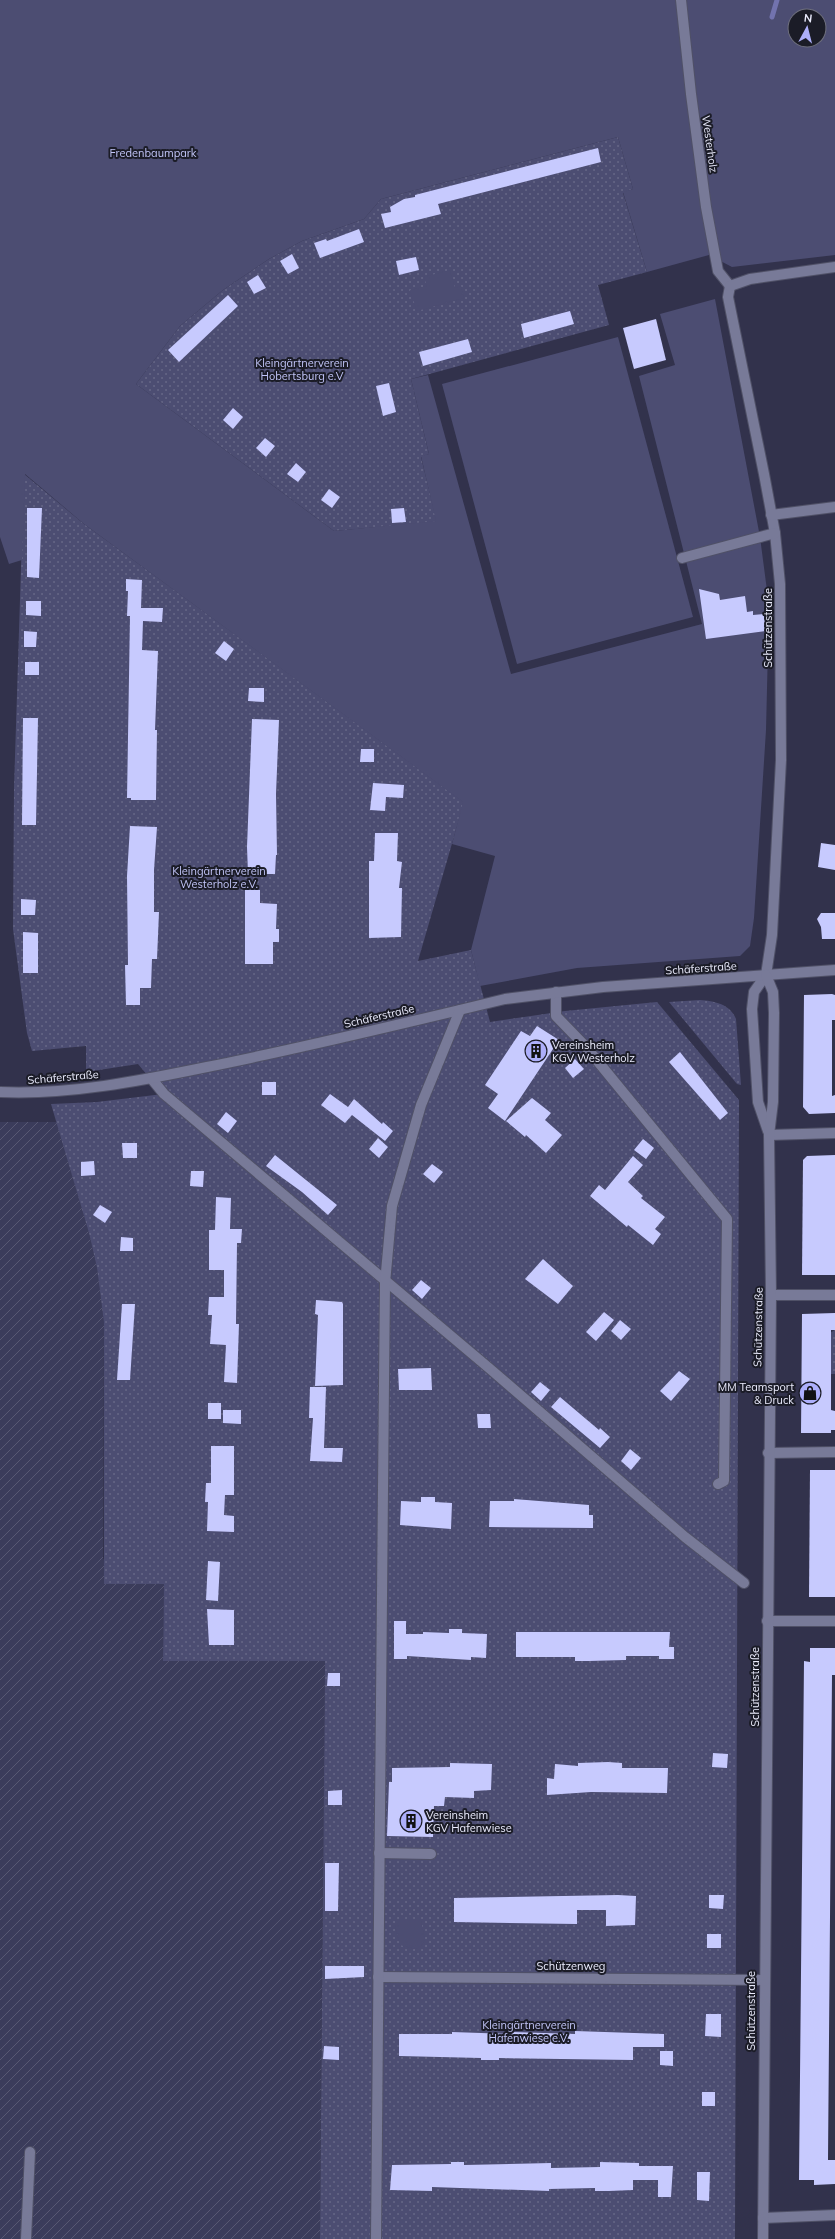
<svg xmlns="http://www.w3.org/2000/svg" width="835" height="2239" font-family="Mulish,sans-serif">
	<defs>
		<pattern id="industrial-furrows" width="10" height="10" patternUnits="userSpaceOnUse"><rect width="10" height="10" fill="#3b3c5b"/><path d="M-1 1l2-2M0 10L10 0M9 11l2-2" fill="none" stroke="#585873"/></pattern>
		<pattern id="grass-dots" width="8" height="8" patternUnits="userSpaceOnUse"><rect width="8" height="8" fill="#4c4d72"/><path d="M2 2h.1M6 6h.1" fill="none" stroke="#666787" stroke-width="1.8" stroke-linecap="round"/></pattern>
	</defs>
	<rect width="100%" height="100%" fill="#32324c"/>
	<polygon fill="url(#industrial-furrows)" points="0,1122 57,1122 89,1233 97,1268 104,1323 103,1559 164,1584 163,1661 325,1661 320,2239 0,2239"/>
	<g fill="url(#grass-dots)">
		<polygon points="618,137 633,189 623,193 647,272 598,285 609,325 411,379 429,454 421,457 437,522 334,531 136,384 180,326 223,290 269,259 302,241 364,219 381,199"/>
		<polygon points="24,474 84,524 464,802 418,961 471,950 490,1022 565,1011 657,1002 739,1100 735,2239 320,2239 325,1661 163,1661 164,1584 104,1584 104,1323 97,1268 89,1233 51,1104 97,1102 163,1094 138,1064 86,1072 86,1046 32,1051 27,1033 13,929 14,788"/>
		<path d="M700,1000c14,1 30,4 36,19l5,66 -4,-1 -68,-82z"/>
		<polygon points="835,1330 835,1374 828,1374 830,1333"/>
	</g>
	<g fill="#4c4d72" fill-rule="evenodd">
		<path d="M0,0h835v255l-103,12 -23,-12 -62,17 -24,-80 10,-3 -15,-52 -237,62 -17,20 -62,22 -33,18 -46,31 -43,36 -44,58 198,147 102,-10 -15,-65 8,-2 -18,-75 17,-4 83,299 191,-50 -63,-248 36,-11 -15,-51 55,-15 45,238 9,69 -3,124 -12,188 -4,28 -10,10 -163,12 -97,18 -9,-36 24,-94 -43,-12 11,-42 -379,-278 -59,-50 -3,86 -13,4 -9,-27zM795,16h24v24h-24z"/>
		<polygon points="450,270 455,288 461,286 464,298 417,311 410,290 427,286 424,277"/>
		<polygon points="618,337 693,617 517,664 442,384"/>
		<polygon points="400,1921 421,1921 425,1939 421,1946 415,1949 400,1945 395,1926"/>
	</g>
	<g fill="none" stroke-linecap="round" stroke-linejoin="round">
		<polyline stroke="#7273ae" stroke-width="5" points="772,17 777,0"/>
	</g>
	<g fill="#c7cafe">
		<polygon points="598,148 601,162 438,204 441,214 385,228 381,214 391,212 390,207 404,199 415,197 415,195"/>
		<polygon points="359,229 364,242 320,258 314,243 326,239 327,241"/>
		<polygon points="292,254 299,268 288,274 280,261"/>
		<polygon points="416,257 419,270 399,275 396,261"/>
		<polygon points="258,275 266,288 254,294 247,282"/>
		<polygon points="228,295 238,306 179,362 168,350"/>
		<polygon points="570,311 574,324 524,338 521,324"/>
		<polygon points="656,319 666,360 634,369 623,328"/>
		<polygon points="468,339 472,352 423,366 419,352"/>
		<polygon points="389,383 396,412 383,416 376,386"/>
		<polygon points="233,408 243,417 233,429 223,420"/>
		<polygon points="265,438 275,446 266,457 256,448"/>
		<polygon points="296,463 306,472 298,482 287,474"/>
		<polygon points="329,489 340,497 332,508 321,500"/>
		<polygon points="27,508 42,508 39,578 27,577"/>
		<polygon points="404,508 406,522 392,523 391,509"/>
		<polygon points="126,579 142,580 141,608 163,608 162,622 143,621 142,650 158,651 155,730 157,730 156,800 131,800 131,798 127,798 130,616 127,616 128,591 126,591"/>
		<polygon points="699,589 719,594 720,600 745,596 747,612 753,611 753,615 764,614 766,631 706,639"/>
		<polygon points="26,601 41,601 41,616 26,615"/>
		<polygon points="24,631 37,632 36,647 24,647"/>
		<polygon points="224,641 234,649 226,661 215,653"/>
		<rect x="25" y="662" width="14" height="13"/>
		<polygon points="249,688 264,688 264,702 248,701"/>
		<polygon points="23,718 38,718 36,825 22,825"/>
		<polygon points="252,719 279,720 276,794 277,855 276,855 275,874 248,874 247,847"/>
		<polygon points="361,749 374,749 374,762 360,762"/>
		<polygon points="373,783 404,785 403,798 386,797 385,811 370,810"/>
		<polygon points="130,826 157,827 154,870 154,912 159,912 157,959 152,959 151,988 140,988 140,1005 126,1005 125,965 128,965 127,876"/>
		<polygon points="375,833 398,833 397,861 402,862 399,888 402,888 401,937 369,938 369,861 374,861"/>
		<polygon points="821,843 835,845 835,870 818,867"/>
		<polygon points="245,890 260,890 260,903 277,904 276,929 279,929 279,942 273,942 273,964 245,964"/>
		<polygon points="21,899 36,900 35,915 21,915"/>
		<polygon points="821,913 835,913 835,939 822,939 821,927 817,919"/>
		<polygon points="23,932 38,933 38,973 23,973"/>
		<polygon points="832,994 835,995 835,1020 832,1020 832,1096 835,1095 835,1113 809,1114 803,1107 804,995"/>
		<polygon points="537,1026 559,1040 505,1121 488,1108 498,1094 485,1085 521,1031 530,1036"/>
		<polygon points="680,1052 728,1113 720,1120 669,1062"/>
		<polygon points="575,1059 584,1069 573,1078 565,1068"/>
		<rect x="262" y="1082" width="14" height="13"/>
		<polygon points="330,1094 348,1107 354,1099 382,1124 383,1122 393,1131 385,1141 352,1115 345,1123 321,1105"/>
		<polygon points="532,1098 551,1113 545,1120 562,1135 546,1153 526,1135 525,1137 506,1121"/>
		<polygon points="226,1112 237,1121 228,1133 217,1124"/>
		<polygon points="378,1138 388,1147 379,1158 369,1149"/>
		<polygon points="643,1139 654,1148 646,1159 634,1150"/>
		<polygon points="122,1143 137,1143 137,1158 123,1158"/>
		<polygon points="275,1155 337,1205 328,1215 302,1192 266,1166"/>
		<polygon points="835,1155 835,1275 802,1275 803,1160 807,1156"/>
		<polygon points="633,1156 643,1165 628,1182 643,1196 641,1198 665,1217 655,1229 661,1234 653,1245 628,1225 627,1227 590,1196 599,1185 605,1190"/>
		<polygon points="94,1161 95,1175 81,1176 81,1162"/>
		<polygon points="432,1164 443,1172 434,1183 423,1174"/>
		<polygon points="191,1171 204,1171 203,1187 190,1186"/>
		<polygon points="216,1197 231,1198 230,1229 242,1229 241,1243 237,1243 236,1324 239,1324 237,1383 224,1382 226,1345 210,1344 212,1315 208,1315 209,1297 224,1297 224,1270 209,1270 209,1230 215,1230"/>
		<polygon points="100,1205 112,1212 105,1223 93,1215"/>
		<polygon points="121,1237 133,1238 133,1251 120,1251"/>
		<polygon points="543,1259 573,1286 558,1304 525,1279"/>
		<polygon points="421,1280 431,1288 422,1299 412,1290"/>
		<polygon points="316,1300 342,1302 343,1304 343,1385 315,1386 318,1315 315,1314"/>
		<polygon points="122,1304 135,1304 130,1380 117,1380"/>
		<polygon points="604,1312 614,1320 596,1341 586,1332"/>
		<polygon points="835,1313 835,1330 831,1330 831,1410 835,1411 835,1430 831,1430 831,1433 801,1433 802,1314"/>
		<polygon points="620,1320 631,1329 621,1340 611,1331"/>
		<polygon points="431,1368 432,1390 399,1390 398,1369"/>
		<polygon points="679,1371 690,1379 671,1401 660,1391"/>
		<polygon points="540,1382 550,1390 541,1401 531,1392"/>
		<polygon points="310,1387 326,1387 324,1448 343,1448 342,1462 310,1461 313,1418 309,1418"/>
		<polygon points="560,1397 599,1430 600,1428 610,1437 600,1448 551,1407"/>
		<rect x="208" y="1403" width="13" height="16"/>
		<polygon points="223,1410 241,1410 241,1424 223,1423"/>
		<polygon points="477,1414 490,1414 491,1428 478,1428"/>
		<polygon points="211,1446 234,1446 234,1495 225,1495 224,1515 234,1516 234,1532 207,1531 208,1502 205,1502 206,1483 211,1483"/>
		<polygon points="630,1449 641,1458 631,1470 621,1461"/>
		<polygon points="810,1470 835,1470 835,1597 809,1597"/>
		<polygon points="421,1497 435,1497 435,1502 452,1503 451,1529 400,1525 401,1501 421,1502"/>
		<polygon points="514,1499 589,1505 589,1515 593,1515 593,1528 489,1527 490,1501 514,1501"/>
		<polygon points="208,1561 220,1562 218,1601 206,1600"/>
		<polygon points="207,1609 234,1610 234,1645 209,1645"/>
		<polygon points="394,1621 406,1621 406,1634 423,1634 423,1632 449,1633 449,1629 462,1629 462,1633 487,1634 486,1658 471,1657 471,1660 407,1656 407,1659 394,1659"/>
		<polygon points="516,1632 670,1632 669,1647 674,1647 674,1659 659,1659 659,1656 626,1656 626,1660 589,1661 575,1661 575,1657 516,1657"/>
		<polygon points="810,1648 835,1648 835,1675 832,1675 828,2160 835,2160 835,2184 814,2185 814,2180 799,2180 804,1661 810,1662"/>
		<polygon points="328,1673 340,1673 340,1686 327,1686"/>
		<polygon points="713,1753 728,1754 727,1768 712,1767"/>
		<polygon points="608,1762 622,1763 622,1768 668,1768 667,1793 591,1792 547,1795 547,1778 554,1779 555,1764 578,1766 578,1763"/>
		<polygon points="450,1763 492,1764 491,1790 474,1791 474,1798 445,1797 444,1806 434,1806 433,1837 387,1836 389,1782 392,1782 392,1768 450,1767"/>
		<polygon points="342,1790 342,1805 328,1805 328,1791"/>
		<polygon points="325,1863 339,1863 338,1911 325,1911"/>
		<polygon points="618,1895 636,1896 635,1925 606,1926 606,1910 577,1910 577,1924 454,1922 454,1898"/>
		<polygon points="709,1895 724,1895 723,1909 709,1908"/>
		<rect x="707" y="1934" width="14" height="14"/>
		<polygon points="325,1966 364,1966 364,1977 325,1979"/>
		<polygon points="706,2014 721,2014 721,2037 705,2036"/>
		<polygon points="575,2031 664,2034 664,2047 633,2047 633,2060 499,2058 499,2060 481,2060 481,2058 399,2056 399,2034 452,2034 452,2032 512,2034 512,2032 575,2034"/>
		<polygon points="324,2046 339,2047 339,2060 323,2059"/>
		<polygon points="660,2051 673,2051 673,2066 660,2065"/>
		<rect x="702" y="2092" width="13" height="14"/>
		<polygon points="451,2162 464,2162 464,2165 551,2163 551,2168 600,2167 600,2162 639,2163 639,2166 673,2166 671,2197 658,2197 658,2180 633,2180 633,2190 609,2191 595,2191 595,2188 549,2189 549,2191 432,2187 432,2191 390,2190 392,2165 451,2164"/>
		<polygon points="697,2172 710,2172 709,2201 697,2200"/>
	</g>
	<g fill="none" stroke-linecap="round" stroke-linejoin="round">
		<g stroke="#505167" stroke-width="12">
			<g id="minor">
				<polyline points="681,0 691,94 706,207 718,271 730,286"/>
				<polyline points="730,286 728,297 764,474 775,533 780,584 781,760 772,935 766,975 754,992 752,1009 758,1102 768,1131"/>
				<polyline points="730,286 750,279 835,267"/>
				<polyline points="771,515 835,507"/>
				<polyline points="682,558 775,533"/>
				<polyline points="556,992 556,1016 586,1047 727,1219 724,1481 718,1484"/>
				<polyline points="151,1078 164,1094 489,1368 685,1537 744,1583"/>
				<path d="M0,1092c70,3 139,-11 207,-25 100,-20 199,-44 298,-68l98,-12 232,-17"/>
				<polyline points="769,1135 835,1133"/>
				<polyline points="771,1295 835,1295"/>
				<polyline points="768,1453 835,1452"/>
				<polyline points="767,1621 835,1621"/>
				<polyline points="379,1853 431,1854"/>
				<polyline points="378,1977 763,1980"/>
				<polyline points="763,2218 835,2215"/>
				<polyline points="26,2239 30,2152"/>
				<polyline points="376,2239 384,1382 385,1283 392,1206 421,1105 460,1010"/>
				<polyline points="763,2239 771,1295 769,1135 773,1102 774,1013 773,992 766,975"/>
			</g>
		</g>
		<use href="#minor" stroke="#787a98" stroke-width="10"/>
	</g>
	<defs>
		<g id="building-disc" transform="scale(1.15)"><circle r="9.5" fill="#adaffb" stroke="#1b1c27"/><path d="M-4-6H4V6H1V3H-1V6H-4ZM-2.5-4.3h1.7v1.8h-1.7ZM.8-4.3h1.7v1.8H.8ZM-2.5-1h1.7V.8h-1.7ZM.8-1h1.7V.8H.8Z" fill="#111"/></g>
		<g id="shop-disc" transform="scale(1.15)"><circle r="9.5" fill="#adaffb" stroke="#1b1c27"/><path d="M-5-2.5h2.3a2.7 3.5 0 0 1 5.4 0H5L5.5 6h-11ZM-1.5-2.5h3a1.5 2.3 0 0 0-3 0Z" fill="#111"/></g>
	</defs>
	<g fill-rule="evenodd">
		<use href="#building-disc" x="536" y="1051"/>
		<use href="#shop-disc" x="810" y="1393"/>
		<use href="#building-disc" x="411" y="1821"/>
	</g>
	<g text-anchor="middle" dominant-baseline="central" stroke-width="4" stroke-linejoin="round" paint-order="stroke">
		<g font-size="11" fill="#ebecfd" stroke="#1b1c27">
			<text transform="translate(710 144) rotate(82)">Westerholz</text>
			<text transform="translate(768 628) rotate(-90)">Schützenstraße</text>
			<text transform="translate(701 968) rotate(-4)">Schäferstraße</text>
			<text transform="translate(379 1016) rotate(-13)">Schäferstraße</text>
			<text transform="translate(63 1077) rotate(-5)">Schäferstraße</text>
			<text transform="translate(758 1327) rotate(-89)">Schützenstraße</text>
			<text transform="translate(755 1687) rotate(-90)">Schützenstraße</text>
			<text x="571" y="1966">Schützenweg</text>
			<text transform="translate(751 2011) rotate(-90)">Schützenstraße</text>
		</g>
		<g font-size="11" fill="#c2c5f8" stroke="#1b1c27">
			<text x="153" y="153">Fredenbaumpark</text>
			<text x="302" y="363">Kleingärtnerverein<tspan x="302" dy="13">Hobertsburg e.V</tspan></text>
			<text x="219" y="871">Kleingärtnerverein<tspan x="219" dy="13">Westerholz e.V.</tspan></text>
			<text x="529" y="2025">Kleingärtnerverein<tspan x="529" dy="13">Hafenwiese e.V.</tspan></text>
		</g>
		<g font-size="11" fill="#ebecfd" stroke="#1b1c27" text-anchor="start">
			<text x="552" y="1045">Vereinsheim<tspan x="552" dy="13">KGV Westerholz</tspan></text>
			<text x="794" y="1387" text-anchor="end">MM Teamsport<tspan x="794" dy="13">&amp; Druck</tspan></text>
			<text x="426" y="1815">Vereinsheim<tspan x="426" dy="13">KGV Hafenwiese</tspan></text>
		</g>
	</g>
	<g transform="translate(807 28) rotate(7)"><circle r="19" fill="#1b1c27" stroke="#6e6f7d"/>
	<path d="M0-3L7 15L0 10L-7 15Z" fill="#adaffb"/>
	<text y="-6" font-size="11" font-weight="bold" text-anchor="middle" fill="#ebecfd">N</text>
	</g>
</svg>
